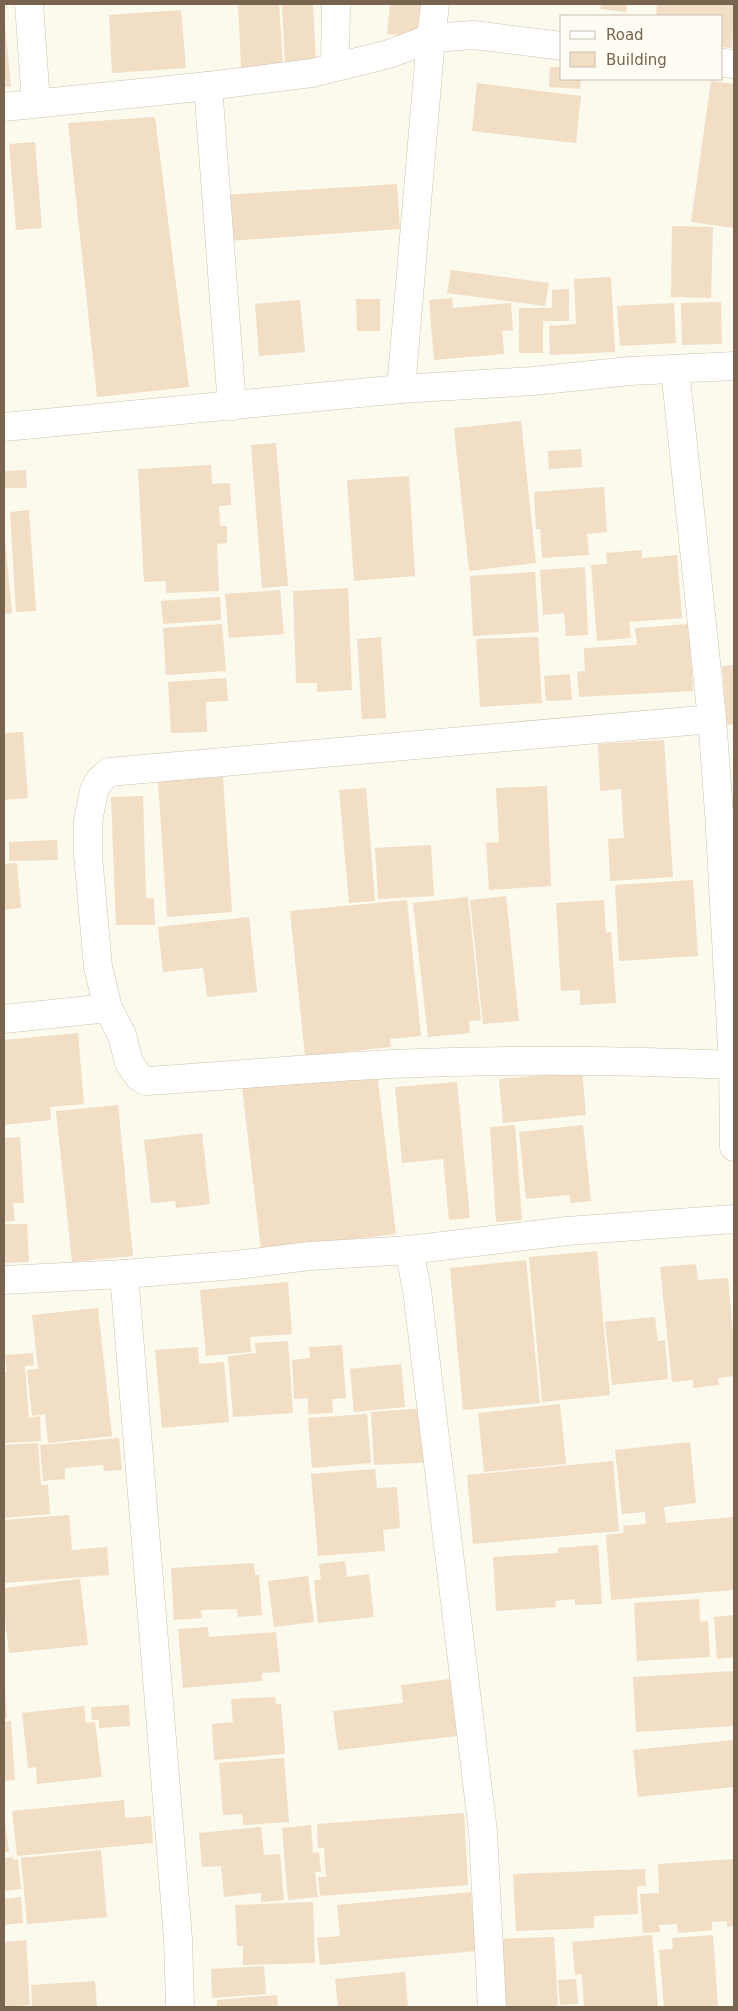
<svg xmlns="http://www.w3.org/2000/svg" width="738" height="2011" font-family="'DejaVu Sans',sans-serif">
	<rect width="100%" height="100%" fill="#fcf9ed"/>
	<g fill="#f1dec5">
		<polygon points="238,4 279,4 283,66 241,68"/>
		<polygon points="282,4 313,4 316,63 285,65"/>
		<polygon points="390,4 425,4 421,37 387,34"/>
		<polygon points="601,4 627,4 626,12 600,9"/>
		<polygon points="657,4 734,4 732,48 722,47 722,16 656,16"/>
		<polygon points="181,10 186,68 112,73 109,15"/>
		<polygon points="4,15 11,86 4,87"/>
		<polygon points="550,67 562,67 562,79 581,79 580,89 549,87"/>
		<polygon points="711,81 734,84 734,228 691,222"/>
		<polygon points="477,83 581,96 576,143 472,131"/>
		<polygon points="155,117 189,387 97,397 68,123"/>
		<polygon points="35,142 42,228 16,230 9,144"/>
		<polygon points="397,184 400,229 228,241 224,195"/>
		<polygon points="672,226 713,227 711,298 671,297"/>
		<polygon points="451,270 549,283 545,306 447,293"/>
		<polygon points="611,277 615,352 550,355 549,326 576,324 574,279"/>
		<polygon points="569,289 569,321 543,321 543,353 519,353 519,308 552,308 552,290"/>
		<polygon points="452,298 453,308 511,303 513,330 502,331 504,354 434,360 429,300"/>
		<polygon points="356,299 380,299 380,331 357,331"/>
		<polygon points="300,300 305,352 259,356 255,304"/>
		<polygon points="721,302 722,344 682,345 681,303"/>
		<polygon points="674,303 676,343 620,346 617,306"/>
		<polygon points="521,421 536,563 469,571 454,428"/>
		<polygon points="276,443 288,586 262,588 251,445"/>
		<polygon points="581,449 582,467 549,469 548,451"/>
		<polygon points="211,465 212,484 230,483 231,505 219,506 220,526 227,526 227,543 217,544 219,591 166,593 166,581 144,582 138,469"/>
		<polygon points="26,470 27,488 4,488 4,471"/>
		<polygon points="409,476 415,576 354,581 347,480"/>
		<polygon points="604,487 607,532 587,534 589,555 542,558 540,529 536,529 534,492"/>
		<polygon points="29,510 36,611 16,612 10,512"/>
		<polygon points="4,529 12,613 4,614"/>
		<polygon points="642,550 642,558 677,555 682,618 629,622 631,638 597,641 591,565 607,564 606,553"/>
		<polygon points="585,567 588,635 566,636 564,613 543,615 540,570"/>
		<polygon points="535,572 539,632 473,636 470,576"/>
		<polygon points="348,588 352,690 317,692 317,683 296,683 293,591"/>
		<polygon points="280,590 284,634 229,638 225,594"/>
		<polygon points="220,597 221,620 163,624 161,601"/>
		<polygon points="222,624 226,671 166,675 163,628"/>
		<polygon points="689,624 693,691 579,697 577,672 585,671 584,648 637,645 635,628"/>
		<polygon points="381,637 386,718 362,719 357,639"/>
		<polygon points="538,637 542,703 480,707 476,639"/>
		<polygon points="734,665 734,724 727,725 722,666"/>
		<polygon points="570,674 572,700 546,701 544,676"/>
		<polygon points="226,678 228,701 206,702 207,732 171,733 168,682"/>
		<polygon points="23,732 28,798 4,800 4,733"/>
		<polygon points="664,740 673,877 610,881 608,839 624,838 621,789 600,791 598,744"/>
		<polygon points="223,777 232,912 167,917 158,781"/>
		<polygon points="547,786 551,886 489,890 486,843 499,842 496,788"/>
		<polygon points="366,788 375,901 349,903 339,790"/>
		<polygon points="143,796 146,898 154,898 155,925 116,925 111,797"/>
		<polygon points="57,840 58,860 9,861 9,842"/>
		<polygon points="431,845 434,896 378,899 375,848"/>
		<polygon points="17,863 21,908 4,910 4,864"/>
		<polygon points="693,880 698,956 619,961 615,885"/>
		<polygon points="506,896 519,1021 483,1024 470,900"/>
		<polygon points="468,897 481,1020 469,1021 470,1033 428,1037 413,903"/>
		<polygon points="407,900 421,1036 390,1039 391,1047 305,1056 290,911"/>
		<polygon points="604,900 606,933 611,932 616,1003 580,1005 580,990 561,991 556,903"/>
		<polygon points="249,917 257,992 207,997 203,968 163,972 158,927"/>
		<polygon points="78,1033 84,1104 50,1107 51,1120 4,1125 4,1040"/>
		<polygon points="377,1072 396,1234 261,1250 242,1087"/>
		<polygon points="582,1072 586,1115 503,1123 499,1079"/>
		<polygon points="457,1082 470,1218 449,1220 443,1159 402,1163 395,1087"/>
		<polygon points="118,1105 133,1256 72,1262 56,1111"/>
		<polygon points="515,1125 522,1220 496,1222 490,1127"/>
		<polygon points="583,1125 591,1201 570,1203 570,1195 526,1199 519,1132"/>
		<polygon points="202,1133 210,1204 176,1208 175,1201 151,1203 144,1140"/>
		<polygon points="20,1137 24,1203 13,1203 15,1221 4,1222 4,1138"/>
		<polygon points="4,1224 27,1224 29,1262 4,1263"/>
		<polygon points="597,1251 610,1395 542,1402 529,1257"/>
		<polygon points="526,1260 540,1403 463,1410 450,1268"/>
		<polygon points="696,1264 698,1280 728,1278 734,1344 734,1376 718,1378 719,1385 693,1388 693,1380 672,1382 660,1267"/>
		<polygon points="288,1282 292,1334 250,1337 251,1352 206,1356 200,1290"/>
		<polygon points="98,1308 112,1436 48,1443 45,1414 32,1416 27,1370 38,1369 32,1315"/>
		<polygon points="655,1317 658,1341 665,1340 668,1379 612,1385 605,1322"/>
		<polygon points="288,1341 293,1413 233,1417 228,1356 256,1353 255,1343"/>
		<polygon points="342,1345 346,1398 332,1399 333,1413 308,1414 308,1398 294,1399 292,1360 310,1358 309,1347"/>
		<polygon points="198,1347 199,1364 224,1362 229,1422 162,1428 155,1350"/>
		<polygon points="33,1353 34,1365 25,1366 29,1418 40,1416 41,1441 4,1443 4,1372 7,1372 5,1355"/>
		<polygon points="401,1364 405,1407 354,1412 350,1369"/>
		<polygon points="560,1404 566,1464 484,1472 478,1413"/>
		<polygon points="426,1408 432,1462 374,1465 371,1412"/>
		<polygon points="367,1414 371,1463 312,1468 308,1418"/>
		<polygon points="119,1438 122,1470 104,1471 103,1465 65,1468 65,1479 43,1481 40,1445"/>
		<polygon points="690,1442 696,1503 664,1507 666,1523 734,1517 734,1590 611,1600 606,1535 624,1533 623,1526 646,1524 645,1512 622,1514 615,1450"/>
		<polygon points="38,1443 41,1485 48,1485 50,1514 4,1518 4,1445"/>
		<polygon points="613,1461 619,1531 473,1544 467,1475"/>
		<polygon points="375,1469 377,1488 397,1487 400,1528 383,1530 385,1551 318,1556 311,1474"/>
		<polygon points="69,1515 72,1550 107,1547 109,1575 4,1583 4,1520"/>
		<polygon points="598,1545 602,1604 575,1605 575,1599 555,1601 556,1607 496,1611 493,1557 558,1553 558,1548"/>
		<polygon points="345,1561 347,1577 369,1574 374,1617 318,1623 314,1580 321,1580 319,1564"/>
		<polygon points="254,1563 255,1575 259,1575 262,1615 238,1617 237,1609 201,1610 202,1618 174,1620 171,1568"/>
		<polygon points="308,1576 314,1622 274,1627 268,1581"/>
		<polygon points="80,1579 88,1645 9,1653 4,1611 4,1588"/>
		<polygon points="699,1599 700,1622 708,1621 710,1657 637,1661 634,1603"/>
		<polygon points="734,1615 734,1657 717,1659 714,1617"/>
		<polygon points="208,1627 209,1637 276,1632 280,1672 262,1673 262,1681 183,1688 178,1629"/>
		<polygon points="734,1671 734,1726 636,1732 633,1677"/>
		<polygon points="450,1679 457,1736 338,1750 333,1711 403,1703 401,1685"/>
		<polygon points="4,1688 5,1688 7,1718 4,1718"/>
		<polygon points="275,1697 276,1704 281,1704 285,1754 214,1760 212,1724 233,1722 231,1699"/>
		<polygon points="129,1705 130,1726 99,1728 99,1720 92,1720 91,1707"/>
		<polygon points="84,1706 86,1723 95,1722 102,1777 37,1784 36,1767 28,1768 22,1713"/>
		<polygon points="11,1721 15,1780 4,1781 4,1722"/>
		<polygon points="734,1740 734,1787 638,1797 633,1750"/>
		<polygon points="284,1758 289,1822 243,1825 242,1814 223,1815 219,1763"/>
		<polygon points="124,1800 125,1818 151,1816 153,1843 17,1856 12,1811"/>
		<polygon points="464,1813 468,1885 320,1896 318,1877 326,1877 324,1848 318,1848 317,1824"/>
		<polygon points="4,1815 9,1852 4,1853"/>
		<polygon points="311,1825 313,1853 319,1852 321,1872 315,1872 318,1897 288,1900 282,1828"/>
		<polygon points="261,1827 264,1855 280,1854 284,1900 261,1902 261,1893 224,1897 221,1866 202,1867 199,1833"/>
		<polygon points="101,1850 107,1917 27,1924 21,1858"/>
		<polygon points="13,1857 13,1860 18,1859 21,1889 4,1891 4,1858"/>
		<polygon points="734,1859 734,1926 727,1927 727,1921 712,1922 712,1930 678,1933 677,1924 659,1925 660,1932 643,1933 640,1894 659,1893 658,1864"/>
		<polygon points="645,1869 646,1886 637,1886 638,1914 594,1916 594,1928 516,1931 513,1874"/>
		<polygon points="471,1892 476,1951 320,1965 317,1938 340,1936 337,1905"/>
		<polygon points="21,1897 23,1923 4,1925 4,1899"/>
		<polygon points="313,1902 315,1963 243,1965 243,1946 237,1946 235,1905"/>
		<polygon points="652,1935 658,2007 584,2007 582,1974 575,1975 572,1942"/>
		<polygon points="713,1935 718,2007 664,2007 659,1950 673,1949 672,1938"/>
		<polygon points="554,1937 558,2007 499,2007 494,1939"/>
		<polygon points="26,1940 30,2005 4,2007 4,1942"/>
		<polygon points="264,1966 266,1994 212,1998 211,1969"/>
		<polygon points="405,1972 408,2007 338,2007 335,1979"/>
		<polygon points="576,1979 578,2004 560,2005 558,1980"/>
		<polygon points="95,1981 97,2007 32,2007 31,1985"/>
		<polygon points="277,1995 278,2007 217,2007 217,2000"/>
	</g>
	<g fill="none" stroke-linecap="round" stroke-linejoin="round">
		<g stroke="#cfc3b1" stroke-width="29">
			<g id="minor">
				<polyline points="29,4 36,103"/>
				<polyline points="722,63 734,64"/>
				<polyline points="335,67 336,4"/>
				<polyline points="208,86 232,406"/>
				<polyline points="4,107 208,86 312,73 389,54 431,38 474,35 562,46"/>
				<polyline points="675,369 712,719 719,812 733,1065 734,1147"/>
				<polyline points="401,389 431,38 435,4"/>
				<polyline points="4,427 401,389 533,381 630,371 734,366"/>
				<path d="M712,719l-603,53 -10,9 -5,10 -6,30v34l10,112 10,41 14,27 7,28 10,14 7,4c82,-5 164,-13 246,-17 114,-5 228,-4 341,1"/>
				<polyline points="4,1019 108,1008"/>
				<polyline points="409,1250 417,1290 483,1832 492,2007"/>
				<polyline points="124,1274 166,1788 178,1939 180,2007"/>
				<polyline points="4,1280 124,1274 236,1265 310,1256 409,1250 567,1231 734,1219"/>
			</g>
		</g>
		<use href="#minor" stroke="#fff" stroke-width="28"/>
	</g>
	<rect width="738" height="2011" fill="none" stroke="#78644f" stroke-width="10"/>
	<rect x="560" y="15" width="162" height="65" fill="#fffcf3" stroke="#c9bfb1"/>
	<rect x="570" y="31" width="25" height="8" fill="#ffffff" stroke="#c9bfb1"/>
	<text x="606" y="40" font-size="15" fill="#78644f">Road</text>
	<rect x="570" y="52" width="25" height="15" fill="#f1dec5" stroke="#c9bfb1"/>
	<text x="606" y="65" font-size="15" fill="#78644f">Building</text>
</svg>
